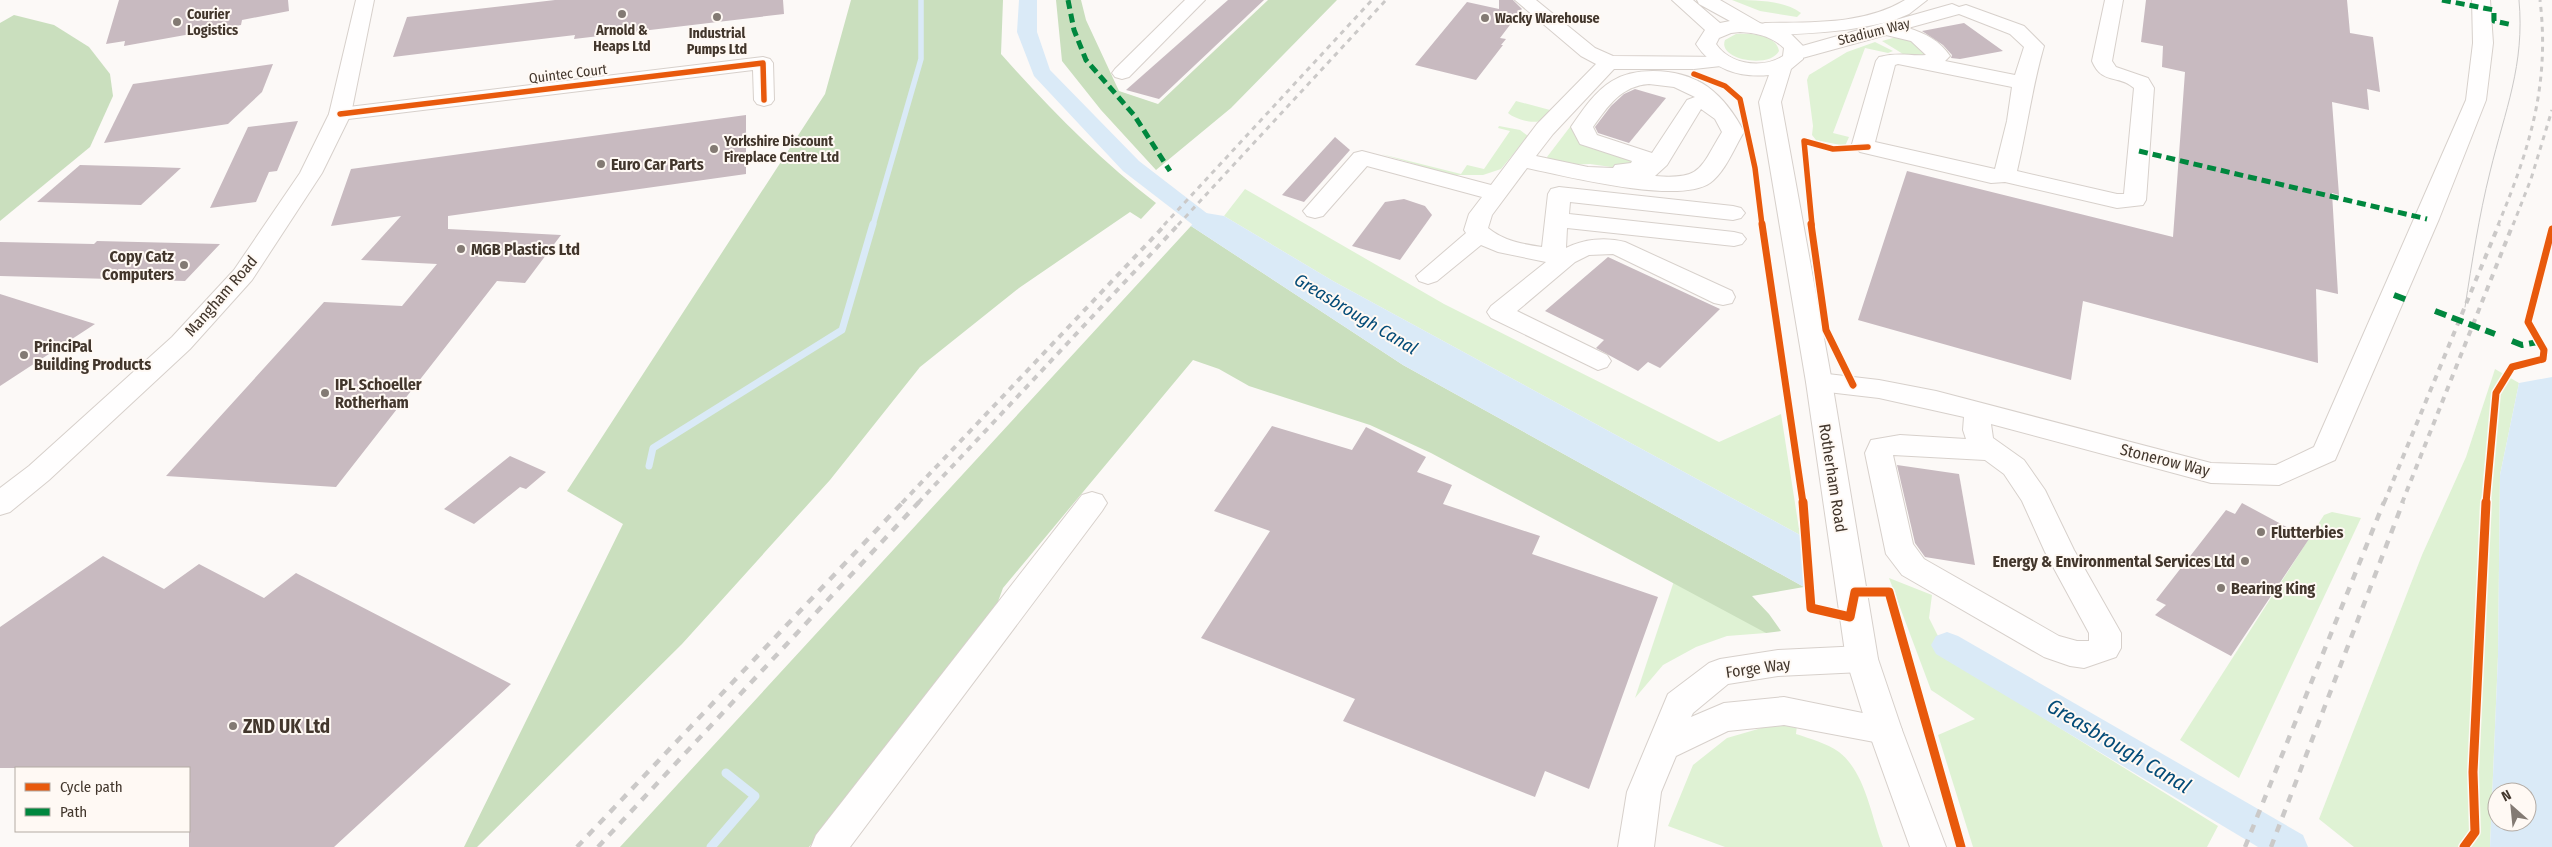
<svg xmlns="http://www.w3.org/2000/svg" width="2552" height="847" font-family="'Fira Sans Condensed',sans-serif">
	<rect width="100%" height="100%" fill="#fcf9f7"/>
	<g fill="#dff2d4">
		<path d="M1732,0c21,0 52,0 69,13l-4,4 -37,-6z"/>
		<path d="M1736,34c14,-1 40,0 43,17 -9,18 -62,9 -54,-11z"/>
		<polygon points="1900,36 1908,38 1929,57 1903,54 1882,41"/>
		<polygon points="1875,42 1893,51 1888,53 1865,48 1833,133 1849,137 1845,146 1816,140 1812,135 1813,126 1807,80 1809,75 1847,52"/>
		<path d="M1516,101l34,9c-2,3 -5,8 -8,10 -8,5 -27,-1 -34,-7z"/>
		<polygon points="1579,121 1579,134 1640,160 1625,169 1590,164 1562,165 1548,159 1547,157 1573,123"/>
		<polygon points="1499,126 1520,130 1528,136 1501,169 1483,175 1451,175 1381,154 1461,174 1467,165 1484,169 1510,131 1498,128"/>
		<polygon points="1245,189 1444,304 1719,442 1781,414 1800,535 1333,281 1224,216"/>
		<polygon points="2495,369 2519,383 2500,475 2498,656 2490,847 2354,847 2319,819 2422,555 2466,457"/>
		<polygon points="2332,512 2361,518 2239,778 2180,740 2324,515"/>
		<polygon points="1889,578 1932,595 1929,618 1950,660 2218,826 2207,847 1973,847 1938,735 1975,719 1931,690"/>
		<polygon points="1674,581 1755,621 1766,633 1727,636 1696,647 1663,665 1635,698"/>
		<path d="M1797,725l-1,9c15,5 30,9 43,18 27,21 32,65 44,95h-158l-57,-21 25,-61 34,-27 38,-11z"/>
	</g>
	<g fill="#cadfbe">
		<path d="M851,0h152l-2,54c48,54 98,105 155,149l-15,16 -11,-7 -111,76 -99,79 -90,113 -148,164 -205,203h-13l159,-323 -56,-33 258,-397z"/>
		<polygon points="1056,0 1081,0 1086,20 1119,91 1158,104 1268,0 1337,0 1231,108 1156,170 1101,110 1062,61"/>
		<polygon points="14,15 54,25 89,47 110,74 113,96 90,147 0,221 0,23"/>
		<polygon points="1191,226 1403,365 1804,587 1752,596 1769,614 1781,631 1766,633 1431,453 1370,425 1249,386 1219,369 1193,360 1003,588 993,615 809,847 620,847"/>
	</g>
	<g fill="#daeaf7" fill-rule="evenodd">
		<polygon points="1200,212 1224,216 1333,281 1800,535 1804,587 1403,365 1191,226"/>
		<path d="M2552,377v470h-62l8,-191 2,-181 19,-92zM2497,792h30v30h-30z"/>
	</g>
	<g fill="none" stroke-linecap="round" stroke-linejoin="round">
		<polyline stroke="#daeaf7" stroke-width="5.5" points="873,225 921,59 921,0"/>
		<polyline stroke="#daeaf7" stroke-width="7" points="649,466 653,448 842,330 873,224"/>
		<polyline stroke="#daeaf7" stroke-width="9" points="711,847 755,796 726,773"/>
		<g fill="#daeaf7" fill-rule="evenodd">
			<polygon points="1019,0 1037,0 1037,32 1050,70 1139,161 1213,218 1235,231 1239,236 1235,241 1227,243 1219,241 1197,228 1123,171 1034,76 1017,32"/>
			<polygon points="1947,632 1958,636 2303,835 2308,847 2258,847 1936,654 1931,645 1936,636"/>
		</g>
	</g>
	<g fill="#c8bac0">
		<polygon points="119,0 288,0 289,11 242,20 241,25 124,46 125,41 106,44"/>
		<polygon points="555,0 783,0 784,14 574,39 575,35 393,57 407,17"/>
		<polygon points="1228,0 1264,0 1159,99 1126,90"/>
		<polygon points="1499,0 1513,0 1522,9 1500,38 1506,39 1501,45 1503,45 1476,80 1415,65 1467,2 1499,9"/>
		<polygon points="2146,0 2347,0 2350,33 2373,37 2380,92 2367,89 2369,110 2332,102 2339,195 2332,193 2338,294 2316,289 2318,363 2083,301 2071,380 1858,320 1907,171 2173,237 2185,72 2162,67 2163,46 2141,42"/>
		<polygon points="1964,23 2003,51 1960,59 1951,58 1952,55 1943,45 1922,31"/>
		<polygon points="273,64 262,92 228,124 104,143 133,84"/>
		<polygon points="1635,89 1666,98 1629,143 1598,133 1595,127 1611,106 1624,94"/>
		<polygon points="746,115 746,174 448,216 448,229 561,235 525,283 497,281 336,487 166,476 324,302 402,306 437,264 361,260 401,216 331,226 351,169"/>
		<polygon points="298,121 277,171 269,172 256,202 210,208 248,127"/>
		<polygon points="1335,137 1350,150 1304,202 1282,195"/>
		<polygon points="80,165 153,167 181,168 141,205 37,202"/>
		<polygon points="1404,199 1425,206 1432,215 1400,260 1352,246 1385,202"/>
		<polygon points="97,241 220,244 185,281 0,276 0,242 94,244"/>
		<polygon points="1608,257 1720,309 1660,368 1648,362 1638,371 1596,348 1604,340 1545,311"/>
		<polygon points="0,294 95,324 0,386"/>
		<polygon points="1272,426 1352,450 1366,427 1426,457 1417,472 1452,485 1443,504 1540,536 1532,554 1658,597 1589,789 1545,771 1535,797 1343,721 1355,699 1201,638 1270,531 1214,511"/>
		<polygon points="510,456 546,472 526,489 520,487 474,524 444,509"/>
		<polygon points="1897,465 1959,474 1975,565 1925,557 1915,543"/>
		<polygon points="2242,503 2309,539 2231,656 2155,615 2166,605 2156,600 2226,510 2235,514"/>
		<polygon points="103,556 164,589 199,564 264,598 296,573 511,684 334,847 189,847 189,768 0,768 0,627"/>
	</g>
	<g fill="none" stroke-linecap="round" stroke-linejoin="round">
		<g stroke="#d7d0cb" stroke-width="2">
			<g id="minor">
				<polygon points="1185,0 1205,0 1129,77 1122,79 1115,77 1112,73 1115,69"/>
				<path d="M1515,0h21l59,48 18,8 117,1 3,4 -3,4 -36,4h-80l-61,65 -17,22 52,11 25,1 2,-3 16,-2 1,-2 -52,-17 -9,-17c11,-16 24,-36 41,-46 26,-16 72,-12 96,6 15,11 28,29 36,45 -10,16 -18,39 -34,51 -31,22 -145,-7 -183,-15l-35,47 -4,13c16,13 34,16 54,19l6,-53 3,-5 8,-2 174,19 8,2 4,5 -4,5 -8,2 -163,-18 -1,12 165,18 8,2 4,5 -4,5 -8,2 -167,-18 -1,20c17,-9 40,-11 59,-6l107,49 3,6 -3,6 -9,2 -9,-2 -101,-49 -24,1 -14,7 -58,49 90,44 4,6 -4,6 -9,3 -107,-52 -4,-6 4,-6 55,-44 -48,-10 -17,-7 -44,36 -9,3 -9,-3 -3,-5 50,-43 -2,-3 5,-16 13,-17 -115,-31 -44,50 -8,2 -8,-2 -4,-5 51,-58 8,-2 129,34 46,-61 59,-60 -15,-8zM1649,84l25,3 21,10 -8,3 -35,53 -55,-18 -4,-8c15,-21 28,-41 56,-43zM1701,109l14,10 7,13c-22,36 -20,48 -67,44l12,-11z"/>
				<path d="M1905,0h22l-18,14 -17,7 60,-17 7,3 7,-2 58,21 20,20c-12,41 -17,83 -27,125l100,23h7l10,-106c-16,-14 -32,-3 -42,-27l13,-61h18l-11,61 4,6 32,11 6,10 -8,112 -3,5 -26,3 -112,-26 -14,1 -131,-31 -8,-8 24,-83 3,-4c21,-5 28,-1 47,-2l-15,-14 -25,-6 -91,25 -7,-2 -3,-4 3,-4 99,-28c-40,10 -80,12 -122,13l-7,-2 -3,-4 3,-4 7,-2c46,-1 99,2 140,-23zM1959,14l51,20 14,13 -9,28 -70,-14 5,-5c-10,-15 -25,-23 -42,-28zM1898,64l114,23 -5,34 -12,48 -120,-27 20,-77z"/>
				<path d="M2472,0h18l3,43 -7,57 -47,119 -104,241 -56,25 -68,-2 -220,-59 2,14 31,22 21,30 29,60 47,83v15l-5,9 -32,11 -14,-2 -26,-9 -142,-82 -16,-21 -21,-101 6,-13 29,-5 66,4 -3,-9 1,-13 -85,-19 -60,-7 -9,-3 -4,-6 4,-6 9,-3 60,7 57,11 275,72 65,2 38,-18 152,-347 7,-57zM1893,455l92,5 19,14 18,27 23,51 44,81v8h-12l-18,-5 -135,-77 -11,-15z"/>
				<polygon points="763,57 770,59 773,63 774,100 771,104 764,106 757,104 754,100 753,70 340,120 332,119 329,114 332,109 340,108"/>
				<polygon points="1092,492 1102,495 1107,503 1102,511 850,847 811,847 816,835 1082,495"/>
				<polygon points="1862,646 1873,650 1878,659 1873,668 1862,672 1778,676 1728,684 1693,713 1691,717 1724,703 1784,697 1897,720 1902,730 1897,740 1885,744 1784,725 1728,731 1676,756 1661,792 1654,847 1618,847 1627,792 1668,694 1709,663 1720,659 1778,650"/>
			</g>
		</g>
		<g stroke="#d7d0cb" stroke-width="2">
			<g id="major">
				<polygon points="356,0 374,0 351,114 322,173 252,280 190,349 49,480 10,512 0,515 0,488 29,466 172,337 234,270 300,173 329,114"/>
				<path d="M1672,0h21l27,23 10,-2 -31,-17 -2,-4h23l40,23 30,10 14,14 -1,12 -12,10 -10,33 51,280 46,277 24,71 44,117h-36l-42,-117 -22,-71 -40,-277 -47,-280 10,-27c-30,3 -57,-6 -73,-31l9,-14zM1740,32c17,1 31,4 44,16l-1,8c-20,13 -53,9 -67,-12l3,-6 12,-5z"/>
			</g>
		</g>
		<use href="#minor" fill="#fffefe" fill-rule="evenodd"/>
		<use href="#major" fill="#fffefe" fill-rule="evenodd"/>
		<path stroke="#cbc9c8" stroke-width="1" d="M2465,307c7,-45 14,-91 25,-135 15,-62 35,-107 29,-172"/>
		<g stroke="#cbc9c8" stroke-width="3" stroke-dasharray="5 5" stroke-linecap="butt">
			<polyline points="1164,225 1372,0"/>
			<polyline points="1178,225 1386,0"/>
			<path d="M2498,225c32,-77 52,-141 42,-225"/>
			<polyline points="2513,225 2531,179 2552,110"/>
		</g>
		<g stroke="#cbc9c8" stroke-width="4" stroke-dasharray="6 6" stroke-linecap="butt">
			<polyline points="902,503 1166,224"/>
			<polyline points="918,503 1179,224"/>
			<polyline points="2384,503 2499,224"/>
			<polyline points="2402,503 2513,224"/>
		</g>
		<g stroke="#cbc9c8" stroke-width="4.5" stroke-dasharray="8 8" stroke-linecap="butt">
			<polyline points="577,847 903,502"/>
			<polyline points="598,847 919,502"/>
			<polyline points="2245,847 2384,502"/>
			<polyline points="2271,847 2403,502"/>
		</g>
		<g stroke="#00873e" stroke-width="5" stroke-dasharray="9 5" stroke-linecap="butt">
			<polyline points="1068,0 1074,30 1086,60 1134,115 1170,171"/>
			<polyline points="2442,0 2494,10 2494,21 2513,25"/>
			<polyline points="2139,151 2427,219"/>
		</g>
		<g stroke="#00873e" stroke-width="6" stroke-dasharray="12 6" stroke-linecap="butt">
			<polyline points="2394,295 2407,300"/>
			<polyline points="2435,311 2495,334"/>
			<polyline points="2512,341 2522,345 2538,342"/>
		</g>
		<g stroke="#fff9f4" stroke-width="8">
			<g id="cycleway-far2">
				<polyline points="1694,74 1725,86 1740,99 1755,168 1762,225"/>
				<polyline points="340,114 763,63 764,100"/>
				<polyline points="1812,225 1804,141 1833,149 1868,147"/>
			</g>
		</g>
		<g stroke="#fff9f4" stroke-width="10">
			<g id="cycleway-far1">
				<polyline points="1762,224 1803,503"/>
				<polyline points="1811,224 1826,330 1853,385"/>
				<polyline points="2486,503 2496,393 2512,367 2543,359 2544,350 2528,322 2552,229"/>
			</g>
		</g>
		<g stroke="#fff9f4" stroke-width="12">
			<g id="cycleway">
				<polyline points="1803,502 1811,608 1850,617 1855,592 1889,592 1961,847"/>
				<polyline points="2464,847 2475,832 2473,772 2486,502"/>
			</g>
		</g>
		<use href="#cycleway-far2" stroke="#e8590c" stroke-width="5.5"/>
		<use href="#cycleway-far1" stroke="#e8590c" stroke-width="7"/>
		<use href="#cycleway" stroke="#e8590c" stroke-width="9"/>
	</g>
	<g fill="#837a73" stroke="#fff9f4" stroke-width="2">
		<circle cx="622" cy="14" r="5"/>
		<circle cx="717" cy="17" r="5"/>
		<circle cx="1485" cy="18" r="5"/>
		<circle cx="177" cy="22" r="5"/>
		<circle cx="714" cy="149" r="5"/>
		<circle cx="601" cy="164" r="5"/>
		<circle cx="461" cy="249" r="5"/>
		<circle cx="184" cy="265" r="5"/>
		<circle cx="24" cy="355" r="5"/>
		<circle cx="325" cy="393" r="5"/>
		<circle cx="2261" cy="532" r="5"/>
		<circle cx="2245" cy="561" r="5"/>
		<circle cx="2221" cy="588" r="5"/>
		<circle cx="233" cy="726" r="5"/>
	</g>
	<g text-anchor="middle" dominant-baseline="central" stroke-width="4" stroke-linejoin="round" paint-order="stroke">
		<g font-size="14" font-weight="bold" fill="#42362c" stroke="#fff9f4" text-anchor="start">
			<text x="187" y="14">Courier<tspan x="187" dy="16">Logistics</tspan></text>
			<text x="1495" y="18">Wacky Warehouse</text>
			<text x="622" y="30" text-anchor="middle">Arnold &amp;<tspan x="622" dy="16">Heaps Ltd</tspan></text>
			<text x="717" y="33" text-anchor="middle">Industrial<tspan x="717" dy="16">Pumps Ltd</tspan></text>
			<text x="724" y="141">Yorkshire Discount<tspan x="724" dy="16">Fireplace Centre Ltd</tspan></text>
		</g>
		<g font-size="14" fill="#42362c" stroke="#fff9f4">
			<text transform="translate(1874 32) rotate(-14)">Stadium Way</text>
			<text transform="translate(568 74) rotate(-7)">Quintec Court</text>
		</g>
		<g font-size="16" font-weight="bold" fill="#42362c" stroke="#fff9f4" text-anchor="start">
			<text x="611" y="164">Euro Car Parts</text>
			<text x="471" y="249">MGB Plastics Ltd</text>
			<text x="174" y="256" text-anchor="end">Copy Catz<tspan x="174" dy="18">Computers</tspan></text>
			<text x="34" y="346">PrinciPal<tspan x="34" dy="18">Building Products</tspan></text>
			<text x="335" y="384">IPL Schoeller<tspan x="335" dy="18">Rotherham</tspan></text>
			<text x="2271" y="532">Flutterbies</text>
			<text x="2235" y="561" text-anchor="end">Energy &amp; Environmental Services Ltd</text>
			<text x="2231" y="588">Bearing King</text>
		</g>
		<g font-size="16" fill="#42362c" stroke="#fff9f4">
			<text transform="translate(221 296) rotate(-49)">Mangham Road</text>
			<text transform="translate(2165 460) rotate(14)">Stonerow Way</text>
			<text transform="translate(1833 478) rotate(81)">Rotherham Road</text>
			<text transform="translate(1758 668) rotate(-8)">Forge Way</text>
		</g>
		<g font-size="18" font-style="italic" fill="#054c78" stroke="#fff9f4">
			<text transform="translate(1356 314) rotate(31)">Greasbrough Canal</text>
		</g>
		<g font-size="19" font-weight="bold" fill="#42362c" stroke="#fff9f4" text-anchor="start">
			<text x="243" y="726">ZND UK Ltd</text>
		</g>
		<g font-size="21" font-style="italic" fill="#054c78" stroke="#fff9f4">
			<text transform="translate(2119 746) rotate(31)">Greasbrough Canal</text>
		</g>
	</g>
	<rect x="15" y="767" width="175" height="65" fill="#fff9f4" stroke="#b3aba4"/>
	<rect x="25" y="783" width="25" height="8" fill="#e8590c" stroke="#b3aba4"/>
	<text x="60" y="792" font-size="15" fill="#42362c">Cycle path</text>
	<rect x="25" y="808" width="25" height="8" fill="#00873e" stroke="#b3aba4"/>
	<text x="60" y="817" font-size="15" fill="#42362c">Path</text>
	<g transform="translate(2512 807) rotate(333)"><circle r="24" fill="#fff9f4" stroke="#b3aba4"/>
	<path d="M0-4L9 19L0 12L-9 19Z" fill="#837a73"/>
	<text y="-8" font-size="14" font-weight="bold" text-anchor="middle" fill="#42362c">N</text>
	</g>
</svg>
